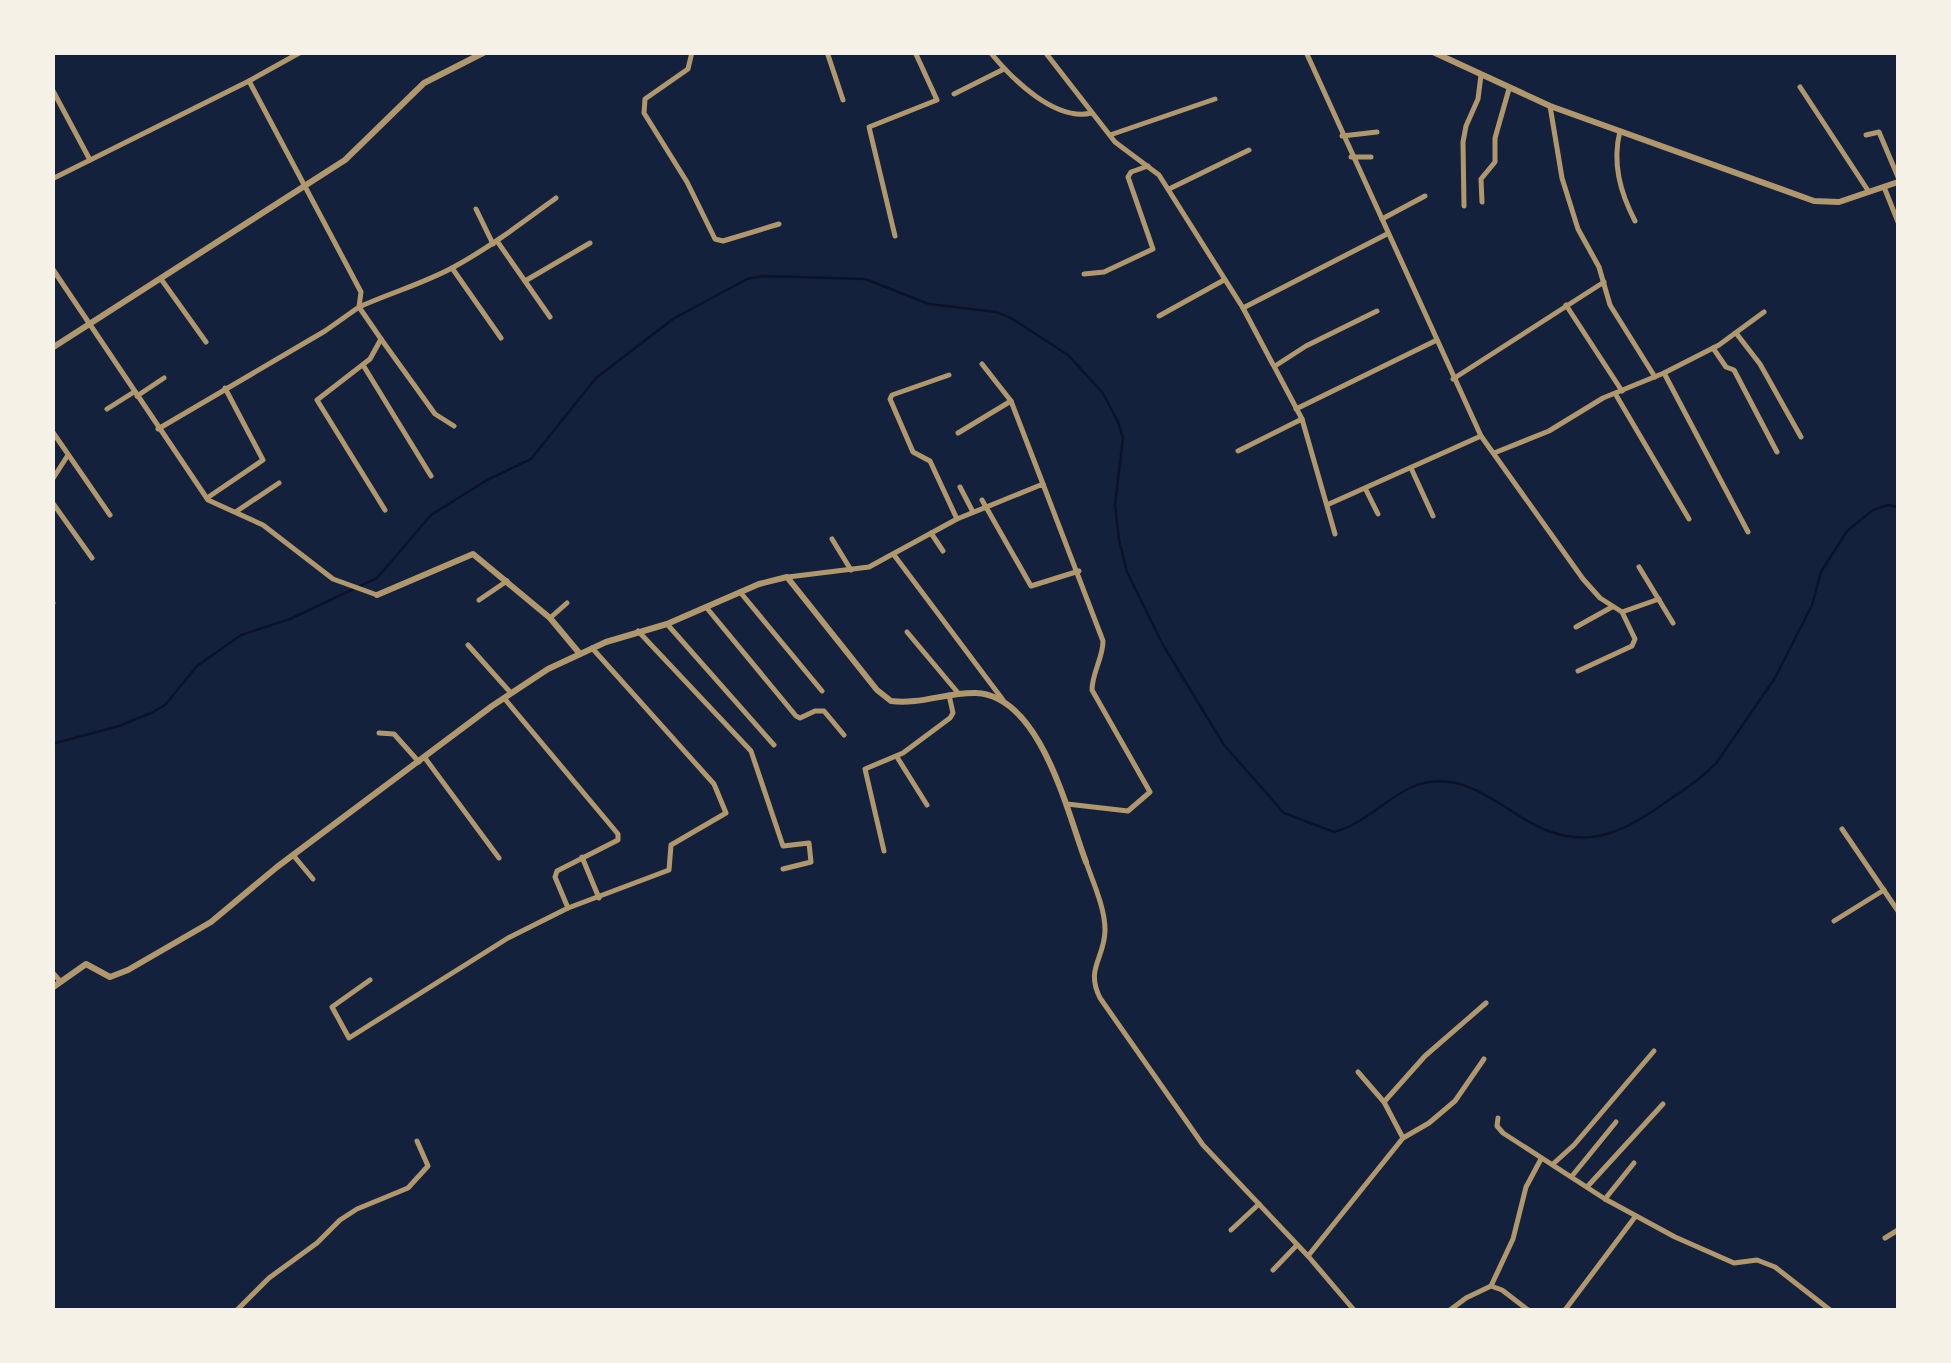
<svg xmlns="http://www.w3.org/2000/svg" width="1951" height="1363" font-family="Poppins,sans-serif">
	<rect width="100%" height="100%" fill="#14213d"/>
	<g fill="none" stroke-linecap="round" stroke-linejoin="round">
		<path stroke="#0b132b" stroke-width="2.5" d="M52,744l67,-18 32,-13 14,-8 32,-39 44,-31 49,-16 87,-41 54,-63 56,-35 44,-21 65,-81 77,-59 74,-40 16,-3 102,3 64,25 67,8 15,6 57,37 34,37 16,30 5,16 -8,67 4,35 8,32 36,73 61,100 60,68 50,19c37,-10 61,-45 95,-50 45,-6 75,29 112,46 50,23 87,1 128,-28 17,-12 34,-22 48,-38l58,-84 37,-73 9,-33 26,-41 26,-21 15,-5 10,2"/>
		<g stroke="#b1986c" stroke-width="5">
			<polyline points="692,52 688,69 645,99 644,113 687,182 715,239 723,241 779,224"/>
			<polyline points="827,52 843,100"/>
			<path d="M990,52c22,27 65,70 102,61"/>
			<polyline points="1045,52 1115,142 1159,175 1243,308 1302,419 1335,534"/>
			<polyline points="1306,52 1481,436 1583,579 1600,598 1622,612 1659,599"/>
			<polyline points="249,81 301,52"/>
			<polyline points="1800,87 1869,192"/>
			<polyline points="52,89 90,160"/>
			<polyline points="954,94 1004,69"/>
			<polyline points="1550,106 1562,178 1578,229 1599,267 1610,305 1655,377"/>
			<path d="M1620,131c-8,32 0,61 15,90"/>
			<polyline points="1110,135 1215,99"/>
			<polyline points="1866,135 1879,132 1898,177"/>
			<polyline points="1342,136 1377,132"/>
			<polyline points="1351,157 1371,157"/>
			<path d="M52,179l197,-98 112,211 -2,15c31,-14 63,-23 93,-39 37,-20 70,-45 104,-70"/>
			<polyline points="1884,187 1898,222"/>
			<polyline points="1169,189 1249,150"/>
			<polyline points="1482,202 1481,179 1495,162 1495,138 1509,89"/>
			<polyline points="1464,206 1463,142 1466,126 1478,99 1481,75"/>
			<polyline points="476,209 493,244"/>
			<polyline points="1382,219 1425,196"/>
			<polyline points="895,236 869,127 937,100 915,52"/>
			<polyline points="497,241 550,317"/>
			<polyline points="52,268 208,500 263,525 333,579 377,595"/>
			<polyline points="452,268 501,338"/>
			<polyline points="1084,274 1104,272 1153,249 1128,177 1131,172 1148,166"/>
			<polyline points="161,279 206,342"/>
			<polyline points="525,281 590,243"/>
			<polyline points="1566,305 1622,391"/>
			<polyline points="1243,308 1387,234"/>
			<polyline points="1159,316 1224,280"/>
			<polyline points="1736,333 1760,364 1801,437"/>
			<polyline points="381,339 435,414 454,426"/>
			<polyline points="1713,348 1726,367 1734,370 1777,452"/>
			<polyline points="982,364 1011,401 1043,484"/>
			<polyline points="363,365 431,476"/>
			<polyline points="1275,366 1306,346 1377,311"/>
			<polyline points="1664,373 1748,532"/>
			<polyline points="949,375 892,395 890,399 913,452 930,461 957,519"/>
			<polyline points="1453,379 1604,282"/>
			<polyline points="1616,395 1689,519"/>
			<polyline points="137,396 164,378"/>
			<polyline points="107,409 134,392"/>
			<polyline points="1296,409 1437,340"/>
			<polyline points="158,429 325,331 359,307 381,339 370,359 317,400 385,510"/>
			<polyline points="52,431 110,515"/>
			<polyline points="958,433 1011,401"/>
			<polyline points="1238,451 1302,419"/>
			<polyline points="1494,453 1549,431 1603,398 1664,373 1719,345 1764,312"/>
			<polyline points="1411,468 1433,516"/>
			<polyline points="52,480 68,455"/>
			<polyline points="960,487 973,512"/>
			<polyline points="1366,490 1378,514"/>
			<polyline points="207,498 263,460 225,388"/>
			<polyline points="982,500 1031,586 1079,571"/>
			<polyline points="52,502 92,558"/>
			<polyline points="1329,504 1481,436"/>
			<polyline points="237,511 279,483"/>
			<polyline points="931,533 943,551"/>
			<polyline points="832,539 851,570"/>
			<polyline points="894,555 1003,700"/>
			<polyline points="1639,567 1673,623"/>
			<path d="M788,577l81,-10 88,-48 86,-35 60,157c0,17 -11,32 -11,49l58,102 -22,19 -61,-7"/>
			<polyline points="740,592 822,691"/>
			<polyline points="479,600 507,581"/>
			<polyline points="52,603 53,603"/>
			<polyline points="706,607 796,716 800,718 815,711 824,711 844,735"/>
			<polyline points="550,618 567,603"/>
			<polyline points="667,624 774,745"/>
			<polyline points="1576,627 1612,607"/>
			<polyline points="638,631 751,751 783,846 809,843 811,862 783,869"/>
			<polyline points="907,632 959,694"/>
			<polyline points="468,645 511,693"/>
			<polyline points="1578,671 1632,646 1635,639 1622,612"/>
			<polyline points="379,733 394,734 419,762"/>
			<polyline points="897,757 927,805"/>
			<polyline points="425,758 499,858"/>
			<polyline points="1842,829 1898,911"/>
			<polyline points="884,851 865,769 903,753 950,718 953,713 949,695"/>
			<polyline points="293,855 313,879"/>
			<polyline points="582,857 599,898"/>
			<path d="M1086,862c7,20 19,46 19,68 0,28 -20,38 -5,68l103,147 105,111 46,54"/>
			<polyline points="568,908 669,870 671,845 726,813 714,784 592,648"/>
			<polyline points="1834,921 1884,890"/>
			<polyline points="52,972 60,981"/>
			<polyline points="370,980 332,1007 349,1038 508,938 568,908 555,877 557,871 618,840 618,834 504,698"/>
			<polyline points="1358,1072 1384,1102 1403,1138"/>
			<polyline points="1384,1102 1425,1056 1486,1003"/>
			<polyline points="1498,1118 1497,1126 1503,1133 1605,1199 1675,1237 1734,1263 1757,1260 1775,1267 1830,1310"/>
			<polyline points="1553,1164 1574,1145 1654,1051"/>
			<polyline points="1572,1176 1616,1122"/>
			<polyline points="1587,1187 1663,1104"/>
			<polyline points="1605,1199 1634,1163"/>
			<polyline points="1231,1230 1259,1204"/>
			<polyline points="1885,1238 1898,1230"/>
			<polyline points="1308,1256 1403,1138 1429,1123 1455,1101 1484,1059"/>
			<polyline points="1273,1270 1297,1245"/>
			<polyline points="1491,1286 1513,1239 1526,1187 1541,1159"/>
			<polyline points="237,1310 269,1278 317,1243 340,1220 357,1209 408,1188 428,1166 417,1141"/>
			<polyline points="1450,1310 1466,1298 1491,1286 1502,1290 1528,1310"/>
			<polyline points="1565,1310 1635,1217"/>
		</g>
		<g stroke="#b1986c" stroke-width="6">
			<polyline points="1433,52 1550,106 1814,201 1839,202 1898,182"/>
			<polyline points="52,348 345,160 424,83 485,52"/>
			<polyline points="377,595 473,554 550,618 580,654"/>
			<path d="M52,988l34,-24 24,13 18,-7 83,-48 66,-55 215,-161 56,-37 58,-27 61,-18 92,-40 28,-7 90,113 14,11c28,4 57,-9 85,-8 65,3 91,119 110,169"/>
		</g>
	</g>
	<rect width="1951" height="1363" fill="none" stroke="#f6f1e7" stroke-width="110"/>
</svg>
